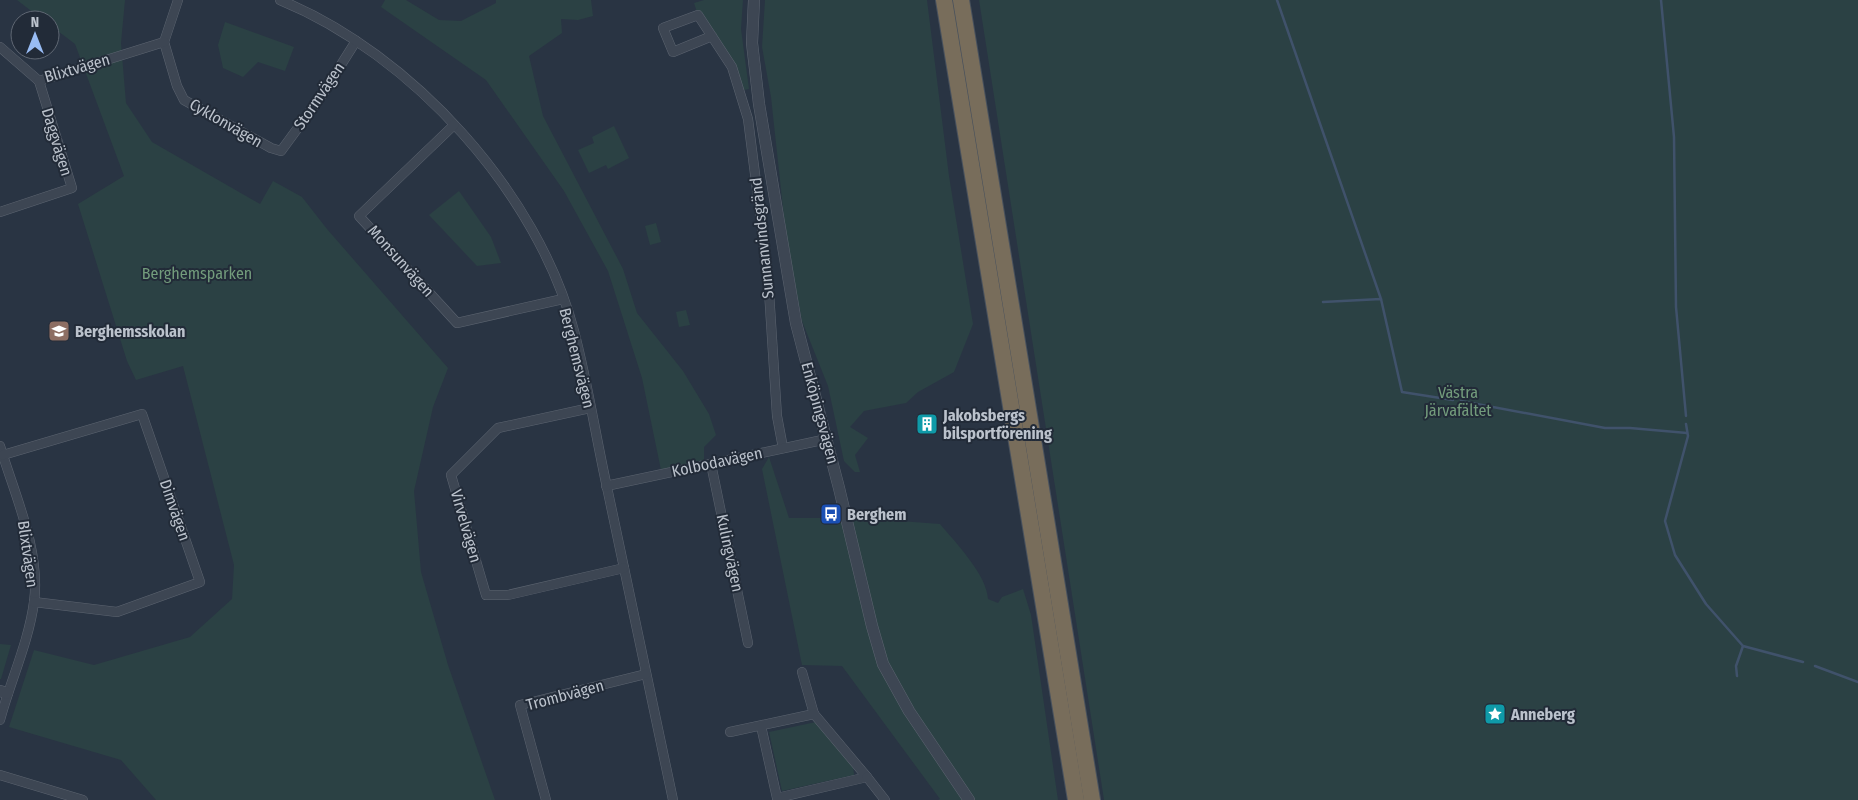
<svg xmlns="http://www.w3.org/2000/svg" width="1858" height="800" font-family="'Fira Sans Condensed',sans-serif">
	<rect width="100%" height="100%" fill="#293443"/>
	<g fill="#2b4144">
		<polygon points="17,0 125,0 121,43 126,103 152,142 260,204 273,181 302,197 327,229 448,368 433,407 414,491 421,572 448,665 495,800 156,800 121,760 9,727 34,650 94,665 190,637 232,599 234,565 183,366 136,380 127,361 78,204 124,176 75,44 50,25 50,20 43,20"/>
		<polygon points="385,0 406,0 439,20 461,21 496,3 496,0 591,0 593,16 578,20 561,19 562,33 529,56 543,116 623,269 637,313 683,371 709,414 716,435 704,447 704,460 661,470 642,378 608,271 564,191 486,80 381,7"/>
		<polygon points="704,0 743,0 741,29 749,89 739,91 732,67 698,15 694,3"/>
		<polygon points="765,0 927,0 949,176 973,324 954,372 918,392 906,403 864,411 850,427 868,438 855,455 860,472 855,472 844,461 828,386 802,321 786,236 771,97 762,47"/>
		<polygon points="979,0 1858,0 1858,800 1104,800"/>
		<polygon points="225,22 294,47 285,71 258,62 243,77 223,68 218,45"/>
		<polygon points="614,126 629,158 608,169 606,165 589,173 578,150 594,143 592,137"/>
		<polygon points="459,191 491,237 501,263 477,266 429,215"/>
		<polygon points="656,223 661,242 650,245 645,226"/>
		<polygon points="686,310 690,325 679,327 676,312"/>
		<path d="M769,457l20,61h71l80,6c16,19 47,51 48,75l10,4 4,-6 21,-8 8,26 27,185h-120l2,-1 -98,-133 -40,-1 -40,-196z"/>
		<polygon points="0,644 11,645 1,679 0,679"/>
		<polygon points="816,722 853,765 854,775 782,791 769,732"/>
	</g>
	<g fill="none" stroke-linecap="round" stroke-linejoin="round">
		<g stroke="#40526b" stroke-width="2.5">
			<polyline points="1277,0 1381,299"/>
			<polyline points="1661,0 1674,137 1676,307 1686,416"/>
			<polyline points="1323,302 1381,299 1402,392 1453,400"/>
			<polyline points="1461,401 1605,428 1630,428 1687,433"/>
			<polyline points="1686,424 1688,436 1665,521 1675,555 1706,604 1743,646 1803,662"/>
			<polyline points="1815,666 1858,682"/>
			<polyline points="1737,676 1736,666 1743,646"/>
		</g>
		<g stroke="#5c6470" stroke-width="10">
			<g id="minor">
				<polyline points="178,0 164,42 177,86 184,100 271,148 281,151 322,95 356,41"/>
				<path d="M280,0c132,54 258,193 294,331 14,53 22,107 34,161 22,102 43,205 65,308"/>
				<polyline points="712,36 673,52 663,28 698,15 732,67 748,119 768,276 777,416 783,448"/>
				<polyline points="0,47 39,81 164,42"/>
				<polyline points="454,125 359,216 457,323 563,299"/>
				<polyline points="0,212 72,188 39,81"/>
				<polyline points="590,408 498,428 451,475 486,595 508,595 624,568"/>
				<path d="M0,446c14,47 41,105 34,156 -5,39 -24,80 -34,118"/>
				<polyline points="3,455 142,414 200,582 117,612 34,602"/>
				<polyline points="711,464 748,643"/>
				<polyline points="606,486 827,439"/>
				<polyline points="802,672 814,714"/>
				<polyline points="730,732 814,714 867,777 777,798 761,726"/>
				<polyline points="0,775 83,800"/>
				<polyline points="867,777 885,800"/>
				<polyline points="546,800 520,705 646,674"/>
			</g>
		</g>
		<g stroke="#5c6470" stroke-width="12">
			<g id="tertiary">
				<polyline points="754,0 752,43 759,104 796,323 839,488 872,626 883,664 909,711 969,800"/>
				<polyline points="0,691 7,693"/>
			</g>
		</g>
		<g stroke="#48515d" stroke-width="18">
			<g id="motorway">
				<polyline points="944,0 1076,800"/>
				<polyline points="961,0 1092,800"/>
			</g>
		</g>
		<use href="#minor" stroke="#3d4653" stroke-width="9"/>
		<use href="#tertiary" stroke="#3d4653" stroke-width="11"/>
		<use href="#motorway" stroke="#786d5b" stroke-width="16"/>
	</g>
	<defs>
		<g id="school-square" transform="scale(1.125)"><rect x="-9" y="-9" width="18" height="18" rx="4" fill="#8d6e63" stroke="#222b38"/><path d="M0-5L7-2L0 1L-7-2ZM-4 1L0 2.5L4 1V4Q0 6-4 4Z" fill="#fff"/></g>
		<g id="building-square" transform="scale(1.125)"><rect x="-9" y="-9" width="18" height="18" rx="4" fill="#0f9aa8" stroke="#222b38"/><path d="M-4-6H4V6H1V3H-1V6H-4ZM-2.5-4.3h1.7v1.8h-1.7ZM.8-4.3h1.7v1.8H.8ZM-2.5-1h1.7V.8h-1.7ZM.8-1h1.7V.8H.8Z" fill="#fff"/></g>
		<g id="bus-square" transform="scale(1.125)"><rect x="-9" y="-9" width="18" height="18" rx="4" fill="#1a4fb4" stroke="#222b38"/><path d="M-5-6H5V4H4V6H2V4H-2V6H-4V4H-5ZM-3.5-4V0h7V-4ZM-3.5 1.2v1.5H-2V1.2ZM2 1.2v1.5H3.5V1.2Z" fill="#fff"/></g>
		<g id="sight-square" transform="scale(1.125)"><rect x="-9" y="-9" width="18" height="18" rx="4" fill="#0f9aa8" stroke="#222b38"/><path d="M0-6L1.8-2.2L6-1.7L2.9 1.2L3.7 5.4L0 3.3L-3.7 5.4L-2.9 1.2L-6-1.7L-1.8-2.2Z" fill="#fff"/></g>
	</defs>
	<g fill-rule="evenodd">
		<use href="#school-square" x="59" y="331"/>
		<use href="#building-square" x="927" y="424"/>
		<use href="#bus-square" x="831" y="514"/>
		<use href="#sight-square" x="1495" y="714"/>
	</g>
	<g text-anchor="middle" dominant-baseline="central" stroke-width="4" stroke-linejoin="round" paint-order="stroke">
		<g font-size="16" fill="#bbc2cc" stroke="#222b38">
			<text transform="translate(77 68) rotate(-16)">Blixtvägen</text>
			<text transform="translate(319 96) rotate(-56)">Stormvägen</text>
			<text transform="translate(226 123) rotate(30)">Cyklonvägen</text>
			<text transform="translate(57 142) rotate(73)">Daggvägen</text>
			<text transform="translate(762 238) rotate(-96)">Sunnanvindsgränd</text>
			<text transform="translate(401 261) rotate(48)">Monsunvägen</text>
			<text transform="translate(577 358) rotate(76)">Berghemsvägen</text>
			<text transform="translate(820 413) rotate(75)">Enköpingsvägen</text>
			<text transform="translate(717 462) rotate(-12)">Kolbodavägen</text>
			<text transform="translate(175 510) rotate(71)">Dimvägen</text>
			<text transform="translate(466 526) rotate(74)">Virvelvägen</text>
			<text transform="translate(730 553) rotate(78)">Kulingvägen</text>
			<text transform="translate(28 554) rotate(82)">Blixtvägen</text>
			<text transform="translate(565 695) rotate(-15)">Trombvägen</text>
		</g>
		<g font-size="16" fill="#739c7c" stroke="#222b38">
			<text x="197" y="273">Berghemsparken</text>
			<text x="1458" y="392">Västra<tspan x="1458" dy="18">Järvafältet</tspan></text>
		</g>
		<g font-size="16" font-weight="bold" fill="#bbc2cc" stroke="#222b38" text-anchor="start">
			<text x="75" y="331">Berghemsskolan</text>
			<text x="943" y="415">Jakobsbergs<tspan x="943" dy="18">bilsportförening</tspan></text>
			<text x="847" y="514">Berghem</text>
			<text x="1511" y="714">Anneberg</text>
		</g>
	</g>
	<g transform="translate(35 35)"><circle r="24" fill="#222b38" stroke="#5f6773"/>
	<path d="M0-4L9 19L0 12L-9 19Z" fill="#98bcf4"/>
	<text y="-8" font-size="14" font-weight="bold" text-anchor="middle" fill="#bbc2cc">N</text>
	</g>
</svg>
